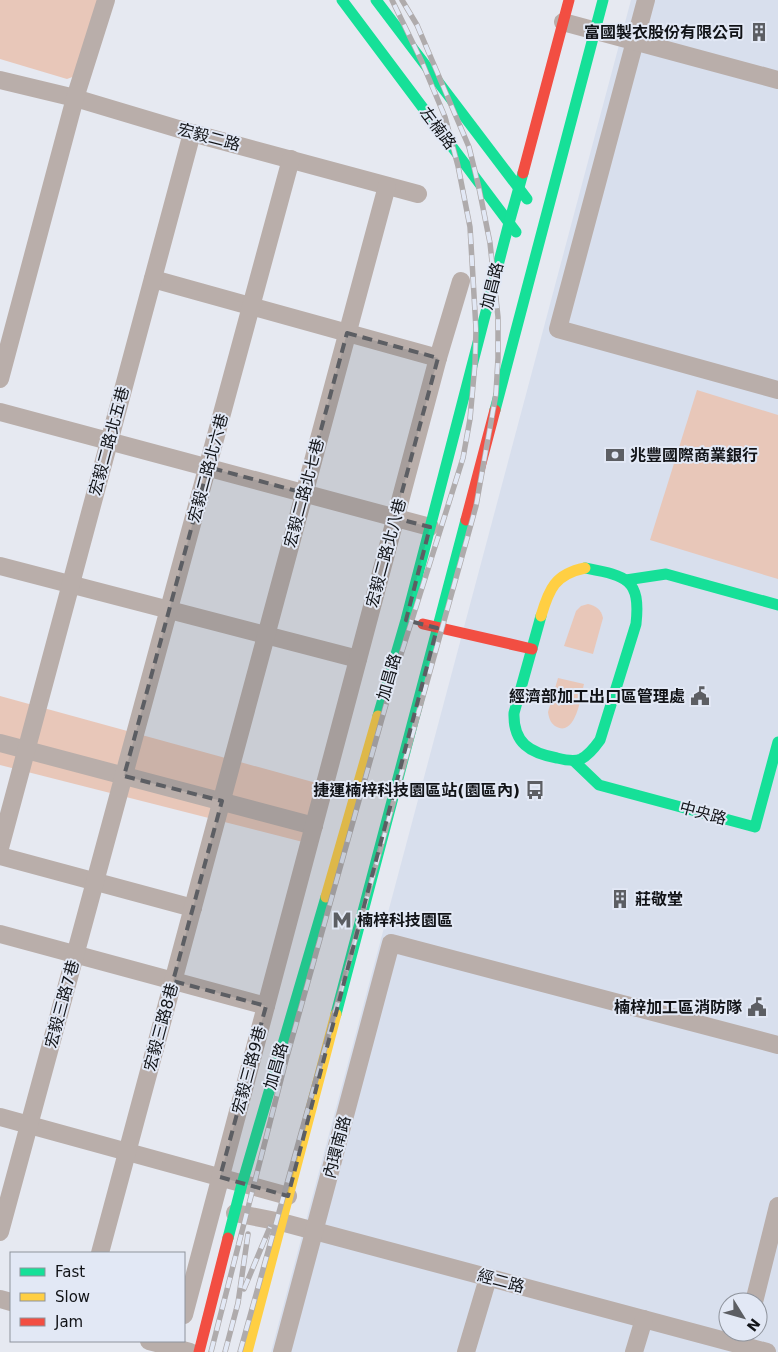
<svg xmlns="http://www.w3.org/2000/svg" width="778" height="1352" font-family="'DejaVu Sans','Noto Sans TC',sans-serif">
	<rect width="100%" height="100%" fill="#e6e9f1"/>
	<path fill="#d8dfed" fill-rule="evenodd" d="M631,0h147v1352h-507zM728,1302h30v30h-30z"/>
	<g fill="#e8c7b9">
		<polygon points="0,0 107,0 78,75 67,79 0,59"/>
		<polygon points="697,390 778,415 778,579 650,540"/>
		<path d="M588,604c8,2 13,5 15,14l-10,36 -29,-8 12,-35 5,-5z"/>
		<path d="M558,678l26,6c-3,11 -8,55 -29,42 -5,-4 -6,-8 -7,-14z"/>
		<polygon points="0,696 320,784 303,842 0,765"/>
	</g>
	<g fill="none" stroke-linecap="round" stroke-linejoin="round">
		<g stroke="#b9aeaa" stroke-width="18">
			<polyline points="646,0 558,329 778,390"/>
			<polyline points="563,22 778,80"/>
			<polyline points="0,80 75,98 192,133 418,194"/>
			<polyline points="153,279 438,358"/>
			<polyline points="0,379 75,98 106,0"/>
			<polyline points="0,412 430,527"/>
			<polyline points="0,566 358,659"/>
			<polyline points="0,743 314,826"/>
			<polyline points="0,848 192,133"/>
			<polyline points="0,856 193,908"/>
			<polyline points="0,934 266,1006"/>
			<polyline points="0,1117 288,1196"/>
			<polyline points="235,1213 281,1222 767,1352"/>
			<polyline points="0,1232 291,159"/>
			<polyline points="100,1253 387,186"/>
			<polyline points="0,1299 11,1302"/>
			<polyline points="754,1302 778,1206"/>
			<polyline points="184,1315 438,358 461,281"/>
			<polyline points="149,1341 190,1352"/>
			<polyline points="282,1352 391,943 778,1045"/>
			<polyline points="466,1352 488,1278"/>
			<polyline points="634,1352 644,1319"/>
		</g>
		<g stroke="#16e098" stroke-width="11">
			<polyline points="342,0 516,232"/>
			<polyline points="376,0 527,199"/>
			<polyline points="495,410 603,0"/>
			<polyline points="626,580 666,574 778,605"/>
			<path d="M541,616l-27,97c-1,30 16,40 43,45 8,2 17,4 24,1 8,-4 14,-12 19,-19l36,-116c5,-46 -10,-48 -51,-56"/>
			<polyline points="378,716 406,620 509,223 523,173"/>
			<polyline points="574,761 599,785 755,827 778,742"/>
			<polyline points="336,1014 466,520"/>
			<polyline points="228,1238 242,1184 326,897"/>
		</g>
		<g stroke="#ffcf43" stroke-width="11">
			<path d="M541,616c8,-27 14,-42 44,-48"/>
			<polyline points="326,897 378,716"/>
			<polyline points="247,1352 336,1014"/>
		</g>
		<g stroke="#f24e42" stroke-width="11">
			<polyline points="523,173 569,0"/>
			<polyline points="466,520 495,410"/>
			<polyline points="423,624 532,649"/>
			<polyline points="199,1352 228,1238"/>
		</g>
		<g stroke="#afabac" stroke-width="5.5">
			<g id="rail">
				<polyline points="244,1289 270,1227"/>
				<polyline points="211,1352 286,1060 392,683 463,458 470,419 475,363 476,329 470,227 458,166 445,117 422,62 392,0"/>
				<polyline points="225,1352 238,1303 248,1234"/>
				<polyline points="240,1352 468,535 476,506 496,394 498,358 498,317 490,243 479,188 469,147 417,25 402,0"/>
			</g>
		</g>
		<use href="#rail" stroke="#e2e8f5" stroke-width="4" stroke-dasharray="11" stroke-linecap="butt"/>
	</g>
	<path fill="#5c5e63" fill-opacity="0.2" stroke="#5c5e63" stroke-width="4" stroke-dasharray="10 6" stroke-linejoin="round" d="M347,333l91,25 -43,160 35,9 -24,93 31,8 -149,568 -68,-19 46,-171 -93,-25 49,-180 -98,-25 84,-309 96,26z"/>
	<defs>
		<g id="building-bare" transform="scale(1.5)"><path d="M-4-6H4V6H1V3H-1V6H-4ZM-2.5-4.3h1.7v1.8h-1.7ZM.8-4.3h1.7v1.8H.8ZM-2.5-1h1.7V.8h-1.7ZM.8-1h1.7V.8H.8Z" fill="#5c5e63" stroke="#e2e8f5" stroke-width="2.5" paint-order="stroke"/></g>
		<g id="bank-bare" transform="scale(1.5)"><path d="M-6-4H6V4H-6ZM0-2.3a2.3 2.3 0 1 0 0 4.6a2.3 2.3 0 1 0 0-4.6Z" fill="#5c5e63" stroke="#e2e8f5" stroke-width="2.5" paint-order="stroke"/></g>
		<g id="civic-bare" transform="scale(1.5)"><path d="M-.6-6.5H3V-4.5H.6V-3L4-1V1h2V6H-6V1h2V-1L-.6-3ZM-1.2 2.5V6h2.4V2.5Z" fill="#5c5e63" stroke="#e2e8f5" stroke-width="2.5" paint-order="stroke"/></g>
		<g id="bus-bare" transform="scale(1.5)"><path d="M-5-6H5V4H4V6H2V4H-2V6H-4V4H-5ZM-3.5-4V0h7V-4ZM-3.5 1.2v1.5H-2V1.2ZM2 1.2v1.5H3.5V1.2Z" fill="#5c5e63" stroke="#e2e8f5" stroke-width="2.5" paint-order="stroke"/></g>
		<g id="metro-bare" transform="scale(1.5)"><path d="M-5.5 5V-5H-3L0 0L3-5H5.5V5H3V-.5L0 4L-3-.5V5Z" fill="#5c5e63" stroke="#e2e8f5" stroke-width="2.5" paint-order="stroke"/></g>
	</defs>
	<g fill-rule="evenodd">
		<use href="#building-bare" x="759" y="32"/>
		<use href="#bank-bare" x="615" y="455"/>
		<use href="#civic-bare" x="700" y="696"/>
		<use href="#bus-bare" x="535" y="790"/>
		<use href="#building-bare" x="620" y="899"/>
		<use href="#metro-bare" x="342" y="920"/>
		<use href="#civic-bare" x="757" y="1007"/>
	</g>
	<g text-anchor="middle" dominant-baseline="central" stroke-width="4" stroke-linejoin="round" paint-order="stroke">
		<g font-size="16" font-weight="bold" fill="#111317" stroke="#e2e8f5" text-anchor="end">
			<text x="744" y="32">富國製衣股份有限公司</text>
			<text x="630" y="455" text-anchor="start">兆豐國際商業銀行</text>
			<text x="685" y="696">經濟部加工出口區管理處</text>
			<text x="520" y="790">捷運楠梓科技園區站(園區內)</text>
			<text x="635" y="899" text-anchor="start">莊敬堂</text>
			<text x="357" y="920" text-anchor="start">楠梓科技園區</text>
			<text x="742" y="1007">楠梓加工區消防隊</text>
		</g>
		<g font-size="16" fill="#111317" stroke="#e2e8f5">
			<text transform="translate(438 128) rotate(53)">左楠路</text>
			<text transform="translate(209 137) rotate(15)">宏毅二路</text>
			<text transform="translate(492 286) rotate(-76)">加昌路</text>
			<text transform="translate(109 441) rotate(-75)">宏毅二路北五巷</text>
			<text transform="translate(208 468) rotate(-75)">宏毅二路北六巷</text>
			<text transform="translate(304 493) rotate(-75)">宏毅二路北七巷</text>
			<text transform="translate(386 553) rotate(-75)">宏毅二路北八巷</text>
			<text transform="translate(389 677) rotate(-74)">加昌路</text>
			<text transform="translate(703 813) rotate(15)">中央路</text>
			<text transform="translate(62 1004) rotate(-75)">宏毅三路7巷</text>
			<text transform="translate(161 1027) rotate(-75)">宏毅三路8巷</text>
			<text transform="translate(276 1066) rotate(-74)">加昌路</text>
			<text transform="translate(249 1070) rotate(-75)">宏毅三路9巷</text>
			<text transform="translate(337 1147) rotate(-75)">內環南路</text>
			<text transform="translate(501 1281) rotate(15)">經二路</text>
		</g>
	</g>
	<rect x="10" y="1252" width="175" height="90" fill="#e2e8f5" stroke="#8e939c"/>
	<rect x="20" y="1268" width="25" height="8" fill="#16e098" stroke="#8e939c"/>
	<text x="55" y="1277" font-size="15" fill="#111317">Fast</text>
	<rect x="20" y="1293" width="25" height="8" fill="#ffcf43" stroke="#8e939c"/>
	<text x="55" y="1302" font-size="15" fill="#111317">Slow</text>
	<rect x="20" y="1318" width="25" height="8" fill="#f24e42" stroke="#8e939c"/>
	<text x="55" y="1327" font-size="15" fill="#111317">Jam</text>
	<g transform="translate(743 1317) rotate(127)"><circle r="24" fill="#e2e8f5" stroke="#8e939c"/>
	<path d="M0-4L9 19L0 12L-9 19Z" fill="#5c5e63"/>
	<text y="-8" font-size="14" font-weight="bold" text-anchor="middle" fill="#111317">N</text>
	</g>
</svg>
